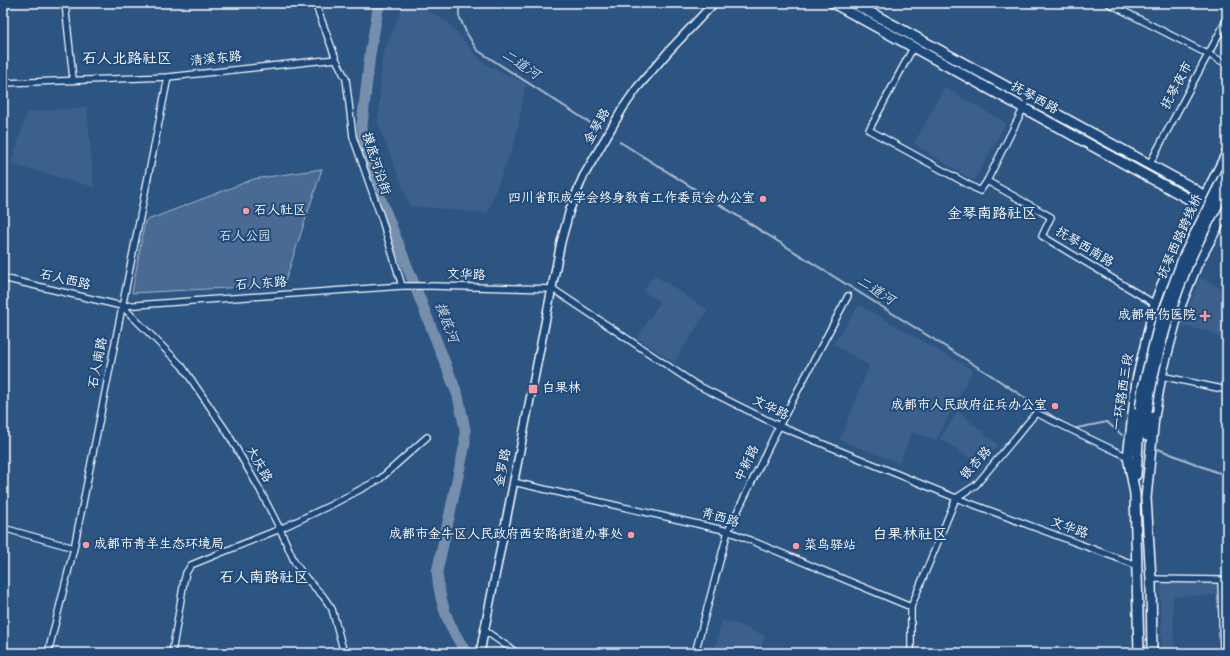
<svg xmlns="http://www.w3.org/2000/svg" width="1230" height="656" font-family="'Gochi Hand','LXGW WenKai TC',sans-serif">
	<rect width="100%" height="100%" fill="#2c5582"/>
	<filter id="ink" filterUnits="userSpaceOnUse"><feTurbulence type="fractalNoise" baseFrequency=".025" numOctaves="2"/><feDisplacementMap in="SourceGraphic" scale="8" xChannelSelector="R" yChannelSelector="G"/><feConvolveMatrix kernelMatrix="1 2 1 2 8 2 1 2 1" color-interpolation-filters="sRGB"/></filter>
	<g filter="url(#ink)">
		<g fill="#3b618b">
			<polygon points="404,3 410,3 447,21 483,63 526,84 515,141 487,213 410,206 378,123 382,57"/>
			<polygon points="944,87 1006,123 974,181 914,144"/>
			<polygon points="87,107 94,187 11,164 27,112"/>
			<polygon points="654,275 708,310 674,362 637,338 660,302 643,291"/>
			<polygon points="1200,278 1227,291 1227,313 1224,319 1227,320 1227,355 1221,353 1224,340 1208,331 1182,326"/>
			<polygon points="859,305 973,370 936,440 912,432 899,463 840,440 869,366 833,344"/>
			<polygon points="958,411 998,445 981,466 940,438"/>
			<polygon points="1160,581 1220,581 1220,595 1173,596 1174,653 1162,653"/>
			<polygon points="722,620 740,625 765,636 760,653 714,653"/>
		</g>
		<polygon fill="#486b92" stroke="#a4b5c8" points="322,169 284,285 132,293 145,221 254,179"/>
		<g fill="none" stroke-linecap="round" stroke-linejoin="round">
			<g stroke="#acbcce" stroke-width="2">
				<polyline points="459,3 459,16 466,32 477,50 595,126"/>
				<polyline points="620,142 992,376 1063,423"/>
				<polyline points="1072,429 1107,422 1122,435"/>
				<polyline points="1158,449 1216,472 1227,474"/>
			</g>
			<path stroke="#748fad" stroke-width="11" d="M382,3l-4,6 -8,45 -8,71 1,16 15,51 80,204 7,33v15l-28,128c3,33 11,53 29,80"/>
			<g stroke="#fff" stroke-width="8">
				<g id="minor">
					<polyline points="65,3 73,79"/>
					<polyline points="315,3 336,59 346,79 353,137 382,220 402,286"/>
					<polyline points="1108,3 1227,64"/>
					<polyline points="914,46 869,130 980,191 987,181 1026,103"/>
					<polyline points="3,83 168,77 336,59"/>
					<polyline points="1149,165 1227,19"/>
					<polyline points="987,181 1051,217 1042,236 1155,304"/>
					<polyline points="3,278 122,306 402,286 432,286 553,289 695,384 779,426 956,498 1136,565"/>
					<polyline points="122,306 182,366 227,432 260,490 280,529 295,563 306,578 323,596 332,609 344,653"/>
					<polyline points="1161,376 1227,390"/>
					<polyline points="513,482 728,531 911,607"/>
					<polyline points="3,528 74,548"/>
					<polyline points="1151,579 1221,580 1227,582"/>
					<polyline points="1221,580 1223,653"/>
					<polyline points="484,630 517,653"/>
					<polyline points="48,653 74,548 168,77"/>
					<polyline points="172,653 184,581 186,573 191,565 280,529 331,505 380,479 427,437"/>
					<polyline points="695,653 728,531 779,426 848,296"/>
					<polyline points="911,653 911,607 956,498 976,485 1036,413 1128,457"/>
				</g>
			</g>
			<g stroke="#fff" stroke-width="10">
				<polyline id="tertiary" points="480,653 561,242 570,209 583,177 623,108 637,88 668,52 714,3"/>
			</g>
			<g stroke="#fff" stroke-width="12">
				<g id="primary">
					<polyline points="833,3 1205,208"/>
					<polyline points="853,3 1189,186 1209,199"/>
					<polyline points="1147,436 1147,412"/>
					<polyline points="1136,475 1140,410"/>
					<polyline points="1139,653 1135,494 1128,457 1137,380 1155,304 1162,285 1205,196 1227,153"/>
					<polyline points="1152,653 1151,579 1146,498 1154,417 1161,376 1179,309 1197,264 1227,209"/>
				</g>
			</g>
			<use href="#minor" stroke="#1f4a7a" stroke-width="5.5"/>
			<use href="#tertiary" stroke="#1f4a7a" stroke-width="7"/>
			<use href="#primary" stroke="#1f4a7a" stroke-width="9"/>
			<g stroke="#fff" stroke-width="12" stroke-linecap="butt">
				<g id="primary-bridge">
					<polyline points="1140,410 1143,388 1159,324 1184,256 1227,170"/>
					<path d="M1147,412c6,-49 21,-97 39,-143 11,-28 27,-55 41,-82"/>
				</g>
			</g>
			<use href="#primary-bridge" stroke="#1f4a7a" stroke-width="9"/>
		</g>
	</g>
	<g fill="#ff9aa2" stroke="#1f4a7a" stroke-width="1.5">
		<circle cx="763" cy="199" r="4"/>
		<circle cx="246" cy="211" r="4"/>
		<path d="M1203 310h4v4h4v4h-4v4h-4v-4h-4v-4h4z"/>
		<rect x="528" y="384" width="10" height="10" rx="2"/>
		<circle cx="1055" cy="406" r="4"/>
		<circle cx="631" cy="535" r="4"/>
		<circle cx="86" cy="545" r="4"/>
		<circle cx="796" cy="546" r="4"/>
	</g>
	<g text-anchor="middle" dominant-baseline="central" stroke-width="4" stroke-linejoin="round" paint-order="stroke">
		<g font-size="13" fill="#fff" stroke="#1f4a7a">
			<text transform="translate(216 60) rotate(-6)">清溪东路</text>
			<text transform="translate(1178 86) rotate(-62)">抚琴夜市</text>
			<text transform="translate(1034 99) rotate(29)">抚琴西路</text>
			<text transform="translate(598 127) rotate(-60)">金琴路</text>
			<text transform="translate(375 164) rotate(72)">摸底河沿街</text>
			<text transform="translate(1181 237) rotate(-66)">抚琴西路跨线桥</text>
			<text transform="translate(1084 248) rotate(31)">抚琴西南路</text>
			<text transform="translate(466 276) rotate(2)">文华路</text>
			<text transform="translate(65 281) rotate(13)">石人西路</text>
			<text transform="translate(261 285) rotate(-4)">石人东路</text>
			<text transform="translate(99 363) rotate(-79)">石人南路</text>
			<text transform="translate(1124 392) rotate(-81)">一环路西三段</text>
			<text transform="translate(770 409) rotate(26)">文华路</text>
			<text transform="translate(748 464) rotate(-64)">中新路</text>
			<text transform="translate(977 464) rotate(-48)">银杏路</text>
			<text transform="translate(258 465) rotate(60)">大庆路</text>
			<text transform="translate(504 468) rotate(-79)">金罗路</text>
			<text transform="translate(720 519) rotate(16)">青西路</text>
			<text transform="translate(1069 529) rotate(20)">文华路</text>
		</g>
		<g font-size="13" fill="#fff" stroke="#1f4a7a" text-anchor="end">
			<text x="755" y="199">四川省职成学会终身教育工作委员会办公室</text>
			<text x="254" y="211" text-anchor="start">石人社区</text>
			<text x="1196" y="316">成都骨伤医院</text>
			<text x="542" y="389" text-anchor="start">白果林</text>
			<text x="1047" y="406">成都市人民政府征兵办公室</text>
			<text x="623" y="535">成都市金牛区人民政府西安路街道办事处</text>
			<text x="94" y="545" text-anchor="start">成都市青羊生态环境局</text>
			<text x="804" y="546" text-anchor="start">菜鸟驿站</text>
		</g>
		<g font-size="13" fill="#dae1e9" stroke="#1f4a7a">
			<text x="245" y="237">石人公园</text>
		</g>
		<g font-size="14" font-style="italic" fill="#d5dde6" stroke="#1f4a7a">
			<text transform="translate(520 66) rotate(33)">二道河</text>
			<text transform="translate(875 292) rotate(32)">二道河</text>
			<text transform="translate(445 323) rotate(69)">摸底河</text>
		</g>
		<g font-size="15" fill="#fff" stroke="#1f4a7a">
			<text x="127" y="60">石人北路社区</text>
			<text x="992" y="215">金琴南路社区</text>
			<text x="910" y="536">白果林社区</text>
			<text x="264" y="579">石人南路社区</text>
		</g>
	</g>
	<rect width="1230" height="656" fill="none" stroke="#1f4a7a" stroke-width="16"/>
	<rect x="8" y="8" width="1214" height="640" fill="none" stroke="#fff" stroke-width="1.5" filter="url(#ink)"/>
</svg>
